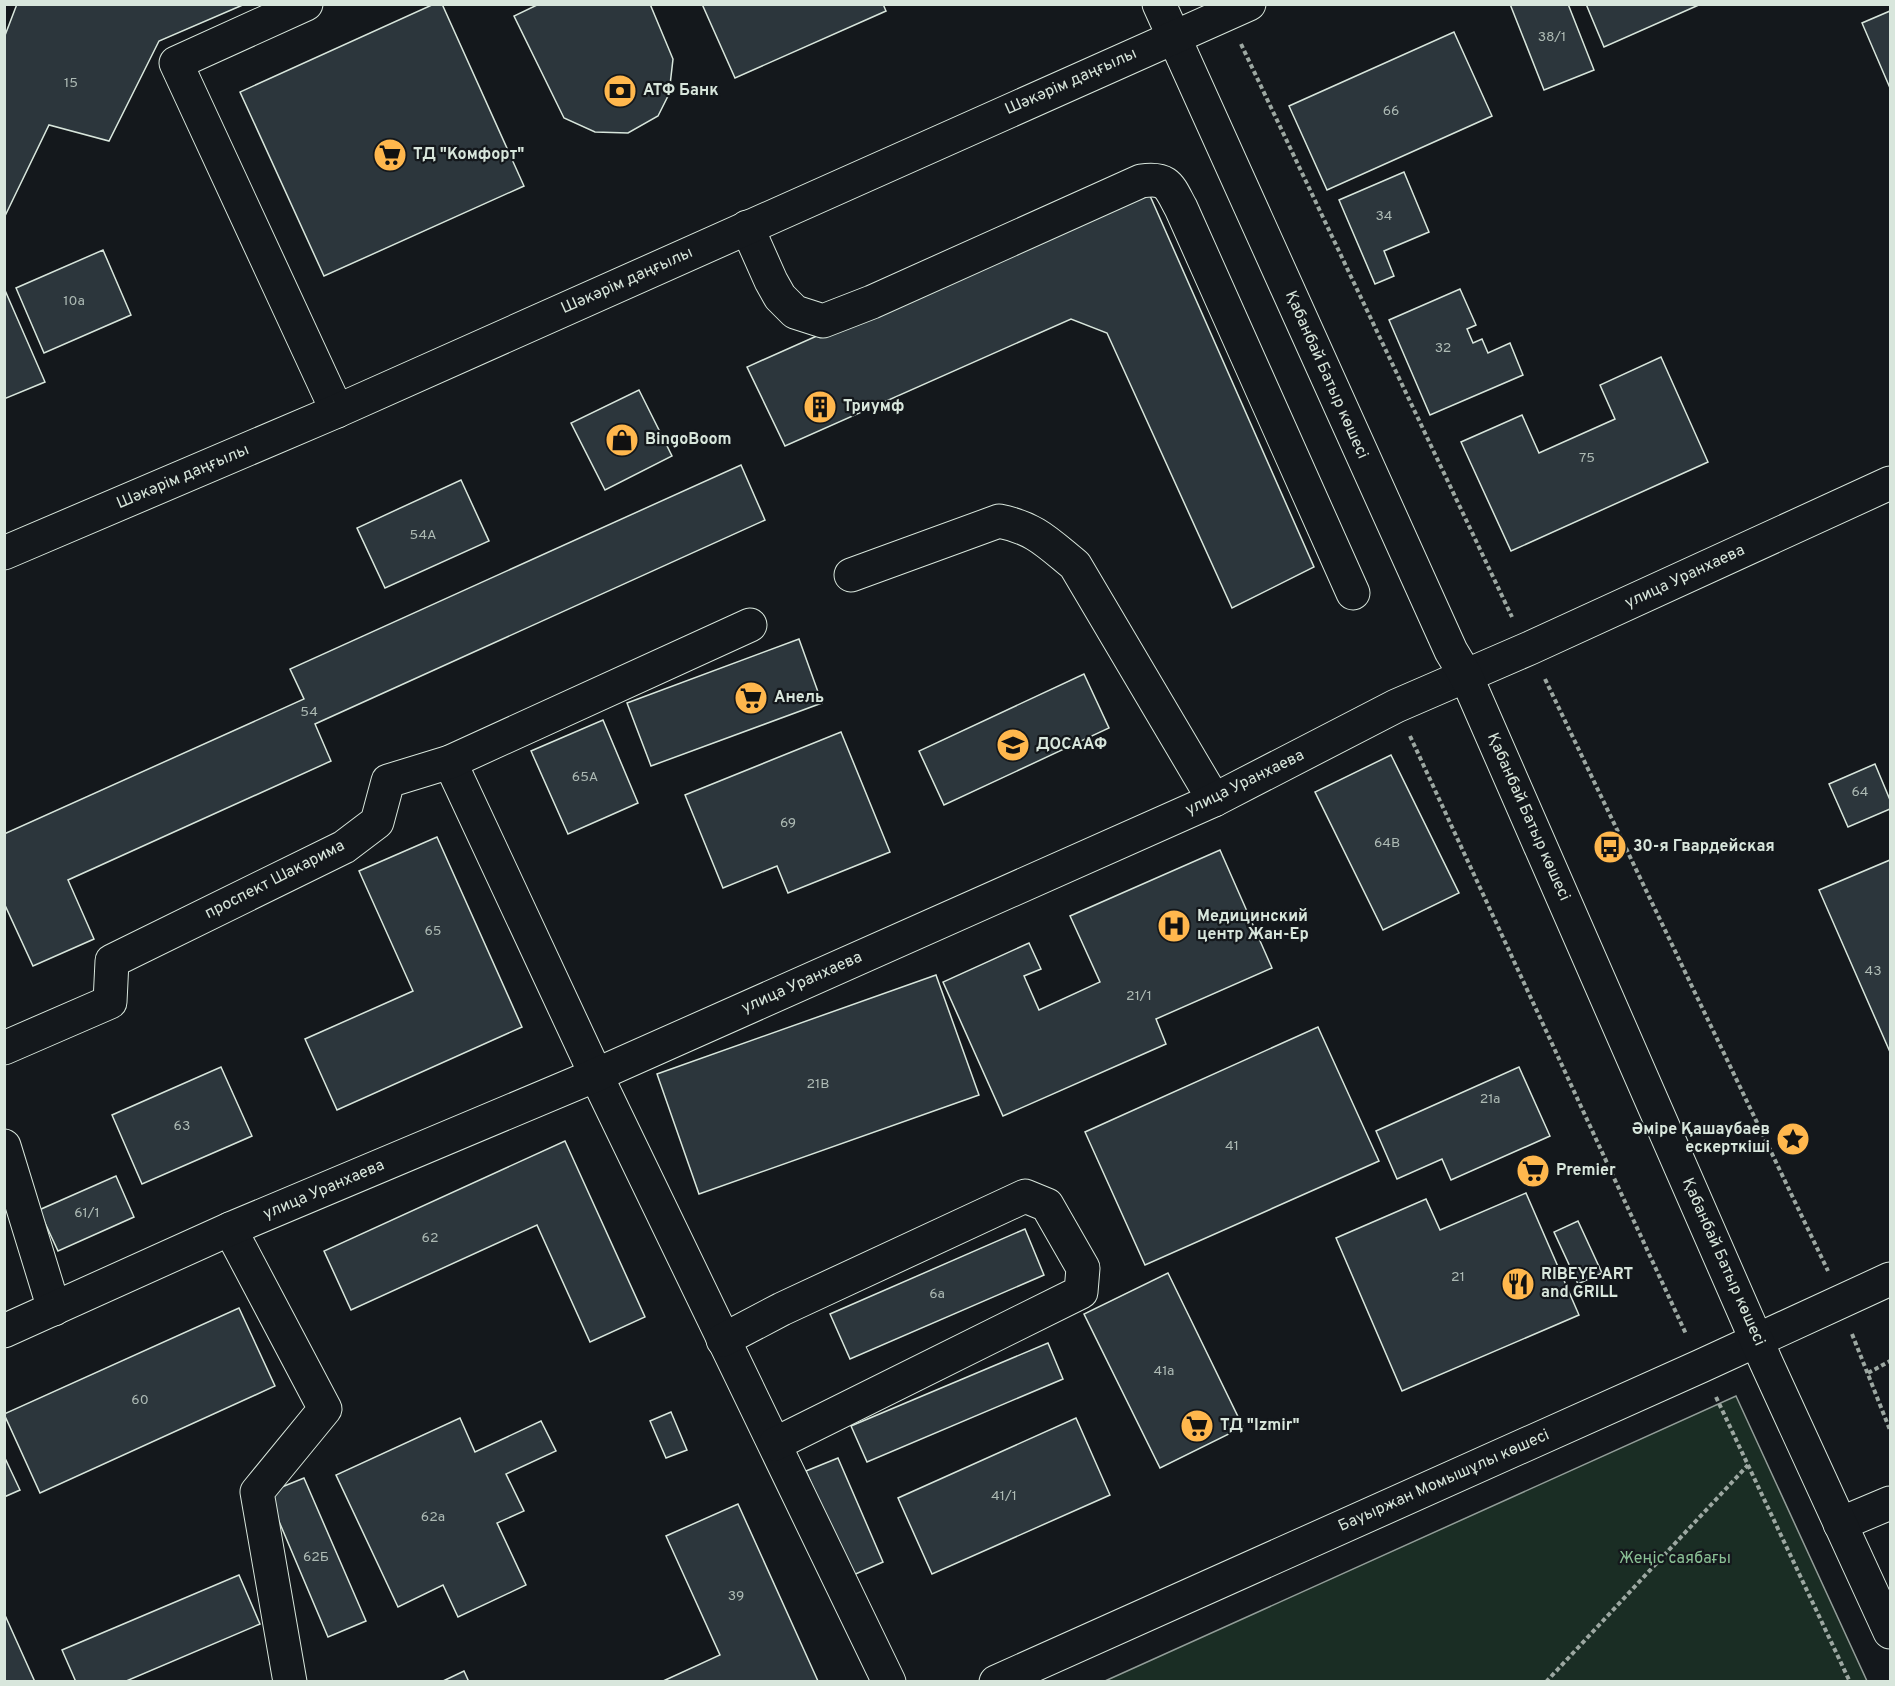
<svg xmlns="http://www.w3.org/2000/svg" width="1895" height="1686" font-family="Overpass,sans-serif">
	<rect width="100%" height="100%" fill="#14181c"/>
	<polygon fill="#1a2d24" stroke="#939e99" stroke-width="1.5" points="1736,1396 1867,1681 1105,1681"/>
	<g fill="#2c363c" stroke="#d8e6dc" stroke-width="1.5">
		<polygon points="17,4 245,4 159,41 109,141 49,125 4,218 4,38"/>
		<polygon points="434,4 442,4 524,186 324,276 240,92"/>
		<polygon points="539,4 650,4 673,59 669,94 658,116 628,133 595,132 564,118 514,16"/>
		<polygon points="702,4 883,4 886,11 735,78"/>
		<polygon points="1510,4 1568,4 1594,70 1544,90"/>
		<polygon points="1586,4 1701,4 1604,47"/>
		<polygon points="1890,11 1890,88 1862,23"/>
		<polygon points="1454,32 1492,116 1327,190 1289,106"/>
		<polygon points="1404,172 1429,232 1384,251 1394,276 1375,284 1339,200"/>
		<polygon points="1147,189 1314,567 1232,608 1107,333 1071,319 785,446 747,367"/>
		<polygon points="103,250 131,315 44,353 16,288"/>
		<polygon points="4,288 45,382 4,399"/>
		<polygon points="1460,289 1476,325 1467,329 1473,343 1482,339 1488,353 1510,343 1523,375 1430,415 1389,320"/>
		<polygon points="1661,357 1708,462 1511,551 1461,442 1522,415 1539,453 1615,419 1600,385"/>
		<polygon points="639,390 672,456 605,490 571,423"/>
		<polygon points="741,465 765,520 315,724 331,761 68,880 94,939 33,966 4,903 4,834 304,699 290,669"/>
		<polygon points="461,480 489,541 385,588 357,528"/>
		<polygon points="799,639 822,703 651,766 627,703"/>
		<polygon points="1084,674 1109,728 944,805 919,751"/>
		<polygon points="603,720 638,803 568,834 531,751"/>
		<polygon points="841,732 890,852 788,893 777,866 723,888 685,795"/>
		<polygon points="1391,755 1459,893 1383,930 1315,792"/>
		<polygon points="1875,764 1890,800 1890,809 1848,827 1829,784"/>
		<polygon points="437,837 522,1027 337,1110 305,1039 413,991 359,871"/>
		<polygon points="1220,850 1272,968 1156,1019 1166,1044 1003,1116 943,982 1029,943 1041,969 1024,976 1039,1010 1100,982 1070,916"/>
		<polygon points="1890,860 1890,1052 1819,890"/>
		<polygon points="936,975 979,1095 699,1194 657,1074"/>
		<polygon points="1318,1027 1379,1161 1145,1265 1085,1132"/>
		<polygon points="221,1067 252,1136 142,1184 112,1115"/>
		<polygon points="1519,1067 1550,1136 1451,1180 1442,1159 1397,1179 1376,1131"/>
		<polygon points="565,1141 645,1317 590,1342 537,1225 351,1310 324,1251"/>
		<polygon points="116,1176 134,1217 58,1251 39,1210"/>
		<polygon points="1526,1193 1579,1315 1402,1391 1336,1238 1426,1199 1440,1230"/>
		<polygon points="1578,1221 1602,1273 1578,1284 1554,1232"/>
		<polygon points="1025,1229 1044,1275 850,1359 830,1314"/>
		<polygon points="1168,1273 1243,1427 1160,1468 1084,1314"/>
		<polygon points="239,1308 275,1386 40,1493 4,1414"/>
		<polygon points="1048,1343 1063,1379 867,1462 851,1426"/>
		<polygon points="671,1412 687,1450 666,1458 650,1421"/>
		<polygon points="460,1418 475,1452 541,1421 556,1451 506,1474 524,1511 497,1523 526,1585 458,1617 443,1585 398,1607 336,1475"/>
		<polygon points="1076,1418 1110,1495 932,1574 898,1498"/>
		<polygon points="4,1456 20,1490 4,1497"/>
		<polygon points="838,1458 883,1562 851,1576 806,1471"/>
		<polygon points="304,1478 366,1621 328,1637 267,1493"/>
		<polygon points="738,1504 818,1681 817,1682 661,1682 720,1655 666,1536"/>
		<polygon points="239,1575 260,1624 124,1682 76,1682 62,1650"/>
		<polygon points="4,1613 35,1682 4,1682"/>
		<polygon points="464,1671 469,1682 441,1682"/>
	</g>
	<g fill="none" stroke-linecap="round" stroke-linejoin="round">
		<g stroke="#d8e6dc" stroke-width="35">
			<g id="minor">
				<polyline points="306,4 176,63 337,411"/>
				<path d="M747,227l24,54 9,16 15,15 28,9 49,-19 269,-121c27,-4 28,5 40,27l172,385"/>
				<path d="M851,575l148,-54c36,7 49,22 76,44l139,235"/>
				<polyline points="450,762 596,1075 889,1682"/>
				<polyline points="4,1048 110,1002 112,961 344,847 377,822 388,781 450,762 750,625"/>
				<polyline points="4,1146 54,1309"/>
				<polyline points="230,1229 325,1409 257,1492 290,1682"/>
				<polyline points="4,1331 230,1229 596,1075 1214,800 1396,706 1530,648 1890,483"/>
				<polyline points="723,1340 782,1309 1025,1196 1047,1205 1083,1268 1081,1292 775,1444"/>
				<polyline points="1840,1524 1890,1503"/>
				<polyline points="996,1682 1701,1366 1890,1279"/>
			</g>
		</g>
		<g stroke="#d8e6dc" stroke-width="35">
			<g id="major">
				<polyline points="1159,4 1451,651 1466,676 1766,1362 1890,1632"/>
				<polyline points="4,553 337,411 1249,4"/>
			</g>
		</g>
		<g stroke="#9da8a2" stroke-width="4" stroke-dasharray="4.5 3" stroke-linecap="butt">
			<polyline points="1241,44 1512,617"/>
			<polyline points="1545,679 1828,1271"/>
			<polyline points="1410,736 1686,1334"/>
			<polyline points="1852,1334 1890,1430"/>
			<polyline points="1868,1373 1890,1361"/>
			<polyline points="1716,1397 1850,1682"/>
			<polyline points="1546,1682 1748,1465"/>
		</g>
		<use href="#minor" stroke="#14181c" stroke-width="33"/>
		<use href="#major" stroke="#14181c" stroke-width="33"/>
	</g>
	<defs>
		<g id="bank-disc" transform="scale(1.725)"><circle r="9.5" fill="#ffb74d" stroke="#14181c"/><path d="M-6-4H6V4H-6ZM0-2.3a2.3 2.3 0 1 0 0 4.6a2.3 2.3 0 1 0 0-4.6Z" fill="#111"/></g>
		<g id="supermarket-disc" transform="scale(1.725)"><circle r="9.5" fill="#ffb74d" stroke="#14181c"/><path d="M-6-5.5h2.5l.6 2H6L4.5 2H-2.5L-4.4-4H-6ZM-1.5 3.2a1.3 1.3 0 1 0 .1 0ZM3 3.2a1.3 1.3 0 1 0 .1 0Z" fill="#111"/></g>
		<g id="building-disc" transform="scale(1.725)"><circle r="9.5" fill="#ffb74d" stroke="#14181c"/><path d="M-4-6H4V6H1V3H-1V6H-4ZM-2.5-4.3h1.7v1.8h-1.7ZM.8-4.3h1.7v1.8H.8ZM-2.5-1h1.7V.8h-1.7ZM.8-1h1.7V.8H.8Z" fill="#111"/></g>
		<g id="shop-disc" transform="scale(1.725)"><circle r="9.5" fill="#ffb74d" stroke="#14181c"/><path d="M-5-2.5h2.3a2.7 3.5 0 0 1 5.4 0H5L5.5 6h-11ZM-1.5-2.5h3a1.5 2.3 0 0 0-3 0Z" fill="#111"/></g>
		<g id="school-disc" transform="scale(1.725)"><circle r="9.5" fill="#ffb74d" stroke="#14181c"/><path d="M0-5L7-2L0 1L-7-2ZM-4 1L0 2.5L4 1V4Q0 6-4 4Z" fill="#111"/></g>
		<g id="bus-disc" transform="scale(1.725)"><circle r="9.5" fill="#ffb74d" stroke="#14181c"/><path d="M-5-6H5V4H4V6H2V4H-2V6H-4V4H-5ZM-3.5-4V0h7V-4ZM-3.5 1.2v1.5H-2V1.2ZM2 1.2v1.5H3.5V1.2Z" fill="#111"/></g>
		<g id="hospital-disc" transform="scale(1.725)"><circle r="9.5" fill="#ffb74d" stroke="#14181c"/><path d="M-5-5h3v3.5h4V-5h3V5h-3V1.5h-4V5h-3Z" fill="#111"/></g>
		<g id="sight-disc" transform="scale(1.725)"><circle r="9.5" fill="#ffb74d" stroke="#14181c"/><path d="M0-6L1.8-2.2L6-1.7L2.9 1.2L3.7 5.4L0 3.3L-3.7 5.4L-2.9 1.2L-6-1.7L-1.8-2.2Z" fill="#111"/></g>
		<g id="restaurant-disc" transform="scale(1.725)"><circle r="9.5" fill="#ffb74d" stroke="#14181c"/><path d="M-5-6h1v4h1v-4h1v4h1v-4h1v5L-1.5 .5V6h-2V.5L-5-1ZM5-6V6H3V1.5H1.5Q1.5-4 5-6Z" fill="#111"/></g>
	</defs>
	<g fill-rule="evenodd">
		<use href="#bank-disc" x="620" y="91"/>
		<use href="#supermarket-disc" x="390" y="155"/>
		<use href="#building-disc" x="820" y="407"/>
		<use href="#shop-disc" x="622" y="440"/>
		<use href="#supermarket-disc" x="751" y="698"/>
		<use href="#school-disc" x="1013" y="745"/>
		<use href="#bus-disc" x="1610" y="847"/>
		<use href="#hospital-disc" x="1174" y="926"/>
		<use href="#sight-disc" x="1793" y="1139"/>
		<use href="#supermarket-disc" x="1533" y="1171"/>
		<use href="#restaurant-disc" x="1518" y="1284"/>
		<use href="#supermarket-disc" x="1197" y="1426"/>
	</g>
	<g text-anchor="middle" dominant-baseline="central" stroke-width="4.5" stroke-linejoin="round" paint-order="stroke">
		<g font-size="14" fill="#adbab4">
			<text x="1552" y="37">38/1</text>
			<text x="71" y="83">15</text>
			<text x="1391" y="111">66</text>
			<text x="1384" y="216">34</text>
			<text x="74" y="301">10а</text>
			<text x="1443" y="348">32</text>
			<text x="1587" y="458">75</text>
			<text x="423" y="535">54А</text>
			<text x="309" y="712">54</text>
			<text x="585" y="777">65А</text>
			<text x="1860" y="792">64</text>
			<text x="788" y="823">69</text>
			<text x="1387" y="843">64В</text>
			<text x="433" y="931">65</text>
			<text x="1873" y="971">43</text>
			<text x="1139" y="996">21/1</text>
			<text x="818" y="1084">21В</text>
			<text x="1490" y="1099">21а</text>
			<text x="182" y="1126">63</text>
			<text x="1232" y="1146">41</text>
			<text x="87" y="1213">61/1</text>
			<text x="430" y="1238">62</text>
			<text x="1458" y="1277">21</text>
			<text x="937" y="1294">6а</text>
			<text x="1164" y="1371">41а</text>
			<text x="140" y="1400">60</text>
			<text x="1004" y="1496">41/1</text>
			<text x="433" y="1517">62а</text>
			<text x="316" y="1557">62Б</text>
			<text x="736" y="1596">39</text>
		</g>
		<g font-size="16" fill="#d8e6dc" stroke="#14181c">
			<text transform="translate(1071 82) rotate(-24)">Шәкәрім даңғылы</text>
			<text transform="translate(627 281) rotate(-24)">Шәкәрім даңғылы</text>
			<text transform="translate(1326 375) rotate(66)">Қабанбай Батыр көшесі</text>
			<text transform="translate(183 477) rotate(-23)">Шәкәрім даңғылы</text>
			<text transform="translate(1685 577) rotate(-25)">улица Уранхаева</text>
			<text transform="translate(1245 783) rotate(-26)">улица Уранхаева</text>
			<text transform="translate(1528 817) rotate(66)">Қабанбай Батыр көшесі</text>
			<text transform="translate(275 880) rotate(-27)">проспект Шакарима</text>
			<text transform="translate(802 983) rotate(-24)">улица Уранхаева</text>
			<text transform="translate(324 1190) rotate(-23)">улица Уранхаева</text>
			<text transform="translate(1723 1262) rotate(66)">Қабанбай Батыр көшесі</text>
			<text transform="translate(1444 1481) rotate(-24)">Бауыржан Момышұлы көшесі</text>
		</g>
		<g font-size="16" font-weight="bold" fill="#d8e6dc" stroke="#14181c" text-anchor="start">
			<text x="643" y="91">АТФ Банк</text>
			<text x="413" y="155">ТД "Комфорт"</text>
			<text x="843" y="407">Триумф</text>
			<text x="645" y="440">BingoBoom</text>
			<text x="774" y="698">Анель</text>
			<text x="1036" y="745">ДОСААФ</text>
			<text x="1633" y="847">30-я Гвардейская</text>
			<text x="1197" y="917">Медицинский<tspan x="1197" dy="18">центр Жан-Ер</tspan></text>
			<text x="1770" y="1130" text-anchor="end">Әміре Қашаубаев<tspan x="1770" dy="18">ескерткіші</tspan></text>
			<text x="1556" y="1171">Premier</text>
			<text x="1541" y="1275">RIBEYE ART<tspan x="1541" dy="18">and GRILL</tspan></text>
			<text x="1220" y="1426">ТД "Izmir"</text>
		</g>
		<g font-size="16" fill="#8ac095" stroke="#14181c">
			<text x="1675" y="1559">Жеңіс саябағы</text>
		</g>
	</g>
	<rect width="1895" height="1686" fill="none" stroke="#d8e6dc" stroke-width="12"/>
</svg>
